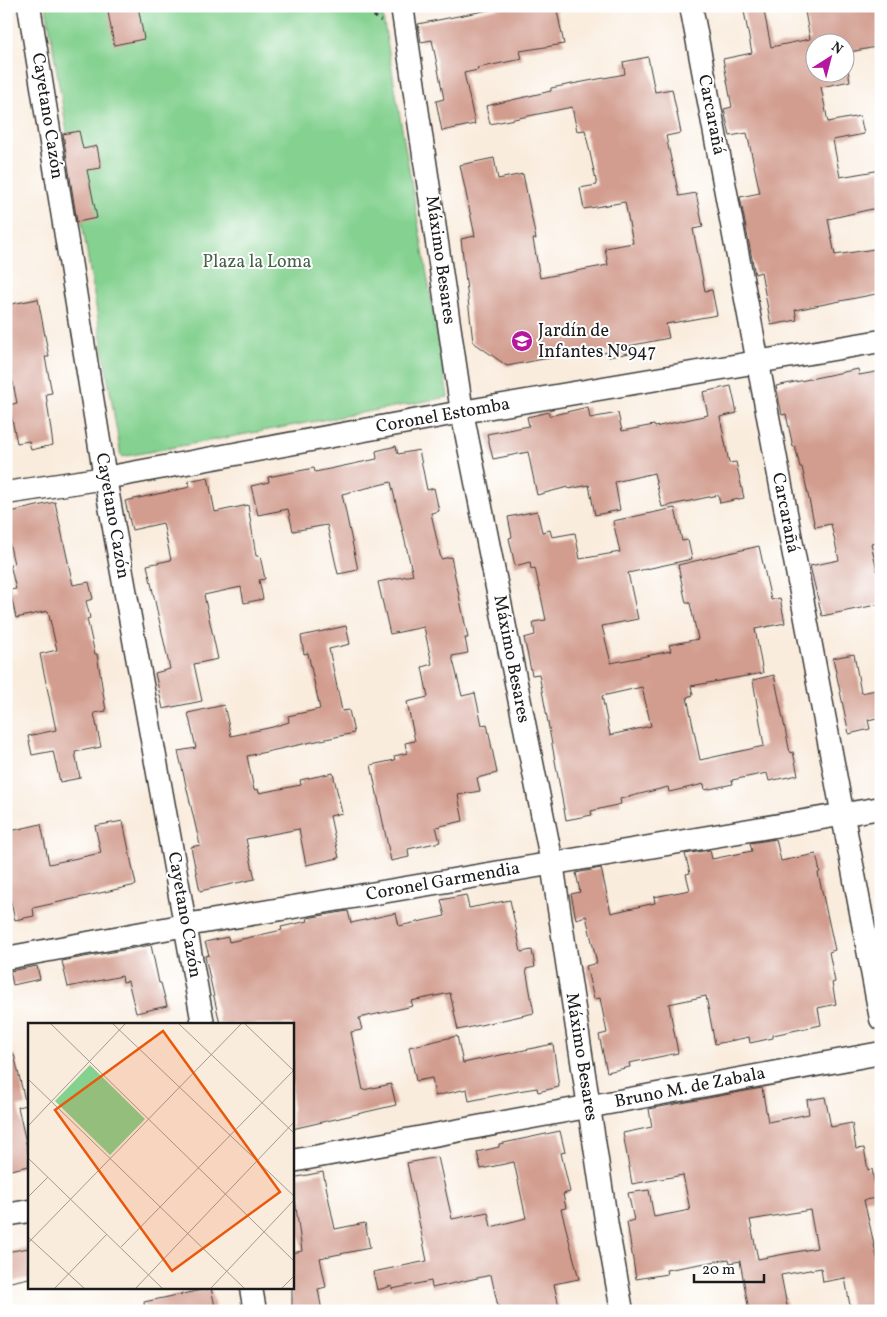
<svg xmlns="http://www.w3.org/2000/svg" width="887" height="1317" font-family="Vollkorn,serif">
	<rect width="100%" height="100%" fill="#fff"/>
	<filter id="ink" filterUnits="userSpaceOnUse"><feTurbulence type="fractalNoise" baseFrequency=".02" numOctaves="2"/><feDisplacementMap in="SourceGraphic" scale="10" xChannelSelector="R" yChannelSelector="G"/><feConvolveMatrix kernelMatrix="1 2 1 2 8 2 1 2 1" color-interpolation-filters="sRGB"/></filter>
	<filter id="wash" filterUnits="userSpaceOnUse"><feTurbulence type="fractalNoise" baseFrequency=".0096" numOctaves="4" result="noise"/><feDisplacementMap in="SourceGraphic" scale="20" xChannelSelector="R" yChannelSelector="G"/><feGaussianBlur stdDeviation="1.12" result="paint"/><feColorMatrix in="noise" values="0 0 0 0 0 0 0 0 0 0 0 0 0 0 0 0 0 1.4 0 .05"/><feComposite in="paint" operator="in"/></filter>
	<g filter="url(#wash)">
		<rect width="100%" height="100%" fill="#f9ecdd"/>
		<polygon fill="#84d190" stroke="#507656" points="46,6 381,6 448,397 121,457"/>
		<g id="blocks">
			<g fill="#d29c8e" fill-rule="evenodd">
				<polygon points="107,6 138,6 144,39 114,45"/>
				<polygon points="509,6 556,6 564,44 520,51 522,59 477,68 478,70 464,73 475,124 442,131 436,101 444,99 432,40 421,42 418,24"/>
				<path d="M743,6h20l8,41 39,-8 -6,-33h73l4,18v22l-36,7 5,28 -29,6 7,35 32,-6 4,18 -31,6 7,37 41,-7v37l-53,12 7,36 46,-7v45l-86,17 2,10 -26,5 -10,-53 -6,2 -15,-77 20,-4 -13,-60 -17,3 -6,-27 8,-2 -9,-48 29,-6zM814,42h30v30h-30z"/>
				<polygon points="648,57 655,92 672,89 681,133 666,136 679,196 696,193 703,227 693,229 705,291 712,290 717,315 666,324 669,338 628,346 629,353 609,357 608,352 581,357 580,352 507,366 473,342 461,239 475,236 460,165 494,158 498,179 523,174 536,239 533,239 540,278 608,265 605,248 633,243 625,202 584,209 580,188 597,185 585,130 577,131 572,107 490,124 486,106 551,91 551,88 625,74 623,62"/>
				<polygon points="79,131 83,149 97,146 101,168 87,170 97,218 77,222 63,134"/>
				<polygon points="38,299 49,357 45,357 52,393 46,394 53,445 31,450 29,441 17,443 9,405 17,403 6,348 6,305"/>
				<polygon points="858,369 859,375 881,371 881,542 871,544 881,588 881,604 822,616 810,566 839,560 831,524 815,527 802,467 800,467 795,446 793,447 786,414 782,415 776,386"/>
				<polygon points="731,386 737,413 720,417 729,463 736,462 744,498 720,503 718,495 662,507 654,473 615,482 620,510 595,515 589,485 569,489 568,487 537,495 528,452 493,459 487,434 529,426 527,417 549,412 549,416 588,407 590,418 618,413 622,431 654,425 655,427 708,415 703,392"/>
				<polygon points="396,446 398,454 419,450 427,490 434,488 439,511 431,513 441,559 451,557 468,638 465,638 468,653 452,656 462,696 475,693 482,725 487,724 497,773 477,778 480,791 458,795 463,821 436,827 440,842 408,849 409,857 391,861 371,765 395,760 394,756 407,753 405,743 415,741 407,702 428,697 422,667 432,664 424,627 390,634 378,582 413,575 391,482 342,494 358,570 338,574 327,525 293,531 288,509 258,515 251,486 269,482 268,477 314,468 315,472 377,459 376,451"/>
				<polygon points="208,477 215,512 248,505 256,556 260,556 265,579 259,580 263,599 244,603 241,587 204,595 218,659 194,664 202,701 163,709 155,673 170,669 147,565 171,560 163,523 132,530 125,501 190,487 188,481"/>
				<polygon points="55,502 73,585 89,582 93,599 86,601 90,618 87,619 95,654 97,654 106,711 94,713 101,747 75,752 80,778 60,782 53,751 32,755 28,736 56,730 40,654 57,650 48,611 16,618 10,590 16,589 10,565 14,564 6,528 6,513"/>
				<path d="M675,508l7,33 6,-1 4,19 -64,14 10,46 -36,7 9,37 60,-12 -2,-6 29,-6 -8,-36h-4l-8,-38 81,-19 12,54 9,-2 5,25 -30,6 8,44 -72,13 2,9 -6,2 13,63 64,-14 -11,-66 21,-5 16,78 3,-1 5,23 -29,6 -2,-8 -35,7 1,4 -28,6 -1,-6 -35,8 -1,-5 -48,12 1,5 -30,7 1,4 -26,5 -27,-146 -7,1 -8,-37 11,-3 -2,-13 13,-2 -11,-52 -4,1 -1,-7 -15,4 -6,-28 3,-1 -4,-20 29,-6 5,21 8,-2 2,7 23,-4 5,26 40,-7 -7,-31zM642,687l9,39 -41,9 -8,-39z"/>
				<polygon points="346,626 350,644 329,649 342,711 349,710 354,733 247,756 254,790 258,789 259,793 301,785 300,780 333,773 342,813 330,816 339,858 306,865 299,829 246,839 255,879 200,891 191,847 200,845 178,751 196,748 188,713 224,705 231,736 273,727 289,722 288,716 320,709 308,653 304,654 301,636"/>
				<polygon points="854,654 861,693 881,689 881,717 868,720 870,729 849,734 833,658"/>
				<polygon points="123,821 136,885 33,908 34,916 15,920 6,881 6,832 41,824 49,864 101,853 95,826"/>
				<polygon points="776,839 781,861 816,854 820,872 818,873 835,950 829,952 835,982 832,983 836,1004 818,1008 821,1025 773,1035 773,1038 750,1043 749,1037 715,1044 706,996 669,1004 678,1053 629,1063 630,1067 607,1072 599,1035 607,1033 600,998 594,999 586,966 597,963 586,916 576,919 571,894 580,892 576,873 601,868 611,913 655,903 654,897 690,890 686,874 690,873 685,854 710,850 712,859 752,851 750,843"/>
				<polygon points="466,895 469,908 510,900 521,952 532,950 535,967 526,969 534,1013 458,1030 450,993 411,1001 413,1006 359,1018 362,1030 351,1032 363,1090 391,1084 396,1105 292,1129 292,1024 220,1024 205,956 209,955 205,942 228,937 229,942 282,930 281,927 308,921 307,918 348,911 351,923 396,913 399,926 445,916 441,900"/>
				<polygon points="151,945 159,983 161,983 167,1006 136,1013 128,981 123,982 122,976 68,987 62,961"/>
				<polygon points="37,966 40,979 13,985 10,971"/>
				<polygon points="457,1036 463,1063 553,1044 559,1087 538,1092 537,1088 518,1091 469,1101 467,1089 435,1096 432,1078 416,1081 409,1047"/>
				<polygon points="6,1054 14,1054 26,1105 18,1107 29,1156 29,1166 6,1171"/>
				<path d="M762,1088l6,34 41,-8 -2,-14 18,-3 6,30 21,-4 4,26 8,-1 4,22 4,-1 5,29 -13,2 17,75v34l-30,2 -6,-33 -22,4 -2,-14 -40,7 7,36h-39l-9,-50 -10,2 -1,-4 -63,11 1,4 -31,5 -9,-57 7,-2 -6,-27 21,-3 5,27 36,-7 -7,-35 -51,9 -9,-51 29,-6 -3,-18zM810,1210l7,38 -59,11 -8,-39z"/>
				<polygon points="560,1131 565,1152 561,1153 570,1192 563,1194 566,1208 561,1209 579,1279 554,1284 560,1311 499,1311 491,1275 432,1288 431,1281 392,1289 392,1286 377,1290 373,1272 427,1261 407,1163 438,1157 452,1219 488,1212 491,1227 526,1218 514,1162 481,1169 477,1152 499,1147 499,1144"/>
				<polygon points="323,1172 335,1229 365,1223 370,1248 320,1258 326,1287 318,1289 322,1311 292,1311 292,1253 302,1251 292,1178"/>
				<polygon points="29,1248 29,1278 6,1283 6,1252"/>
				<polygon points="211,1288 216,1311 145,1311 144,1302"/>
			</g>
		</g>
	</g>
	<g filter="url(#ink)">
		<use href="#blocks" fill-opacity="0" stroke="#3d3b39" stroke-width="1"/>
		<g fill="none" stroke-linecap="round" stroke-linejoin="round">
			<g stroke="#3d3b39" stroke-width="25">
				<g id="street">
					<polyline points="29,6 105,478 203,1024"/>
					<polyline points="402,6 462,412 552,863 607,1226 622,1311"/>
					<polyline points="691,6 881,1019"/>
					<polyline points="6,493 105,478 462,412 881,341"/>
					<polyline points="6,958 186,925 881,808"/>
					<polyline points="292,1161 881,1053"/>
					<polyline points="6,1215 29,1211"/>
					<polyline points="251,1288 255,1311"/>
				</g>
			</g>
			<polyline stroke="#3d3b39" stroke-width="3" stroke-dasharray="4 4" stroke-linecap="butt" points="361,6 381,21"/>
			<use href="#street" stroke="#fff" stroke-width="22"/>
		</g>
	</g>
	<defs>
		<g id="school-disc" transform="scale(1.125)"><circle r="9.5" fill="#b5179e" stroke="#fff"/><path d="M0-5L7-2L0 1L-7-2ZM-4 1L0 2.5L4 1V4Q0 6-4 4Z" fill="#fff"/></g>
	</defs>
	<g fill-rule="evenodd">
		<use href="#school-disc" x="522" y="341"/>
	</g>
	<g text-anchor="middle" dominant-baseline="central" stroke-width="4" stroke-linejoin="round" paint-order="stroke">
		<g font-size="18" fill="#1c1c1c" stroke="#fff">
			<text transform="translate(711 115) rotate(79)">Carcarañá</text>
			<text transform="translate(47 116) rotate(81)">Cayetano Cazón</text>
			<text transform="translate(440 260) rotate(82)">Máximo Besares</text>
			<text transform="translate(443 416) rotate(-10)">Coronel Estomba</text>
			<text transform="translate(785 513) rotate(79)">Carcarañá</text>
			<text transform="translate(112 516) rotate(80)">Cayetano Cazón</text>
			<text transform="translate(511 659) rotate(79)">Máximo Besares</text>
			<text transform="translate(443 882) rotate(-10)">Coronel Garmendia</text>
			<text transform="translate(184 915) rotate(80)">Cayetano Cazón</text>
			<text transform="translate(581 1057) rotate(81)">Máximo Besares</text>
			<text transform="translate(690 1088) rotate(-11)">Bruno M. de Zabala</text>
		</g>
		<g font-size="18" fill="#46644a" stroke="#fff">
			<text x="257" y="262">Plaza la Loma</text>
		</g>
		<g font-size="18" fill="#1c1c1c" stroke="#fff" text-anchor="start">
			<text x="538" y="331">Jardín de<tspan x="538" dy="21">Infantes Nº947</tspan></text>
		</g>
	</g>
	<g transform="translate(28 1023)">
		<rect width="266" height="266" fill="#f9ecdd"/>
		<path d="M62,42l55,54 -35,36 -55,-54z" fill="#84d190"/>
		<path fill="none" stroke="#a19990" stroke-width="1" d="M22,0l245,239M84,0l183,174M150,0l117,111M216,0l50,48M0,56l217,210M0,103l98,-103M0,135l135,131M0,174l20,-20M0,214l57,52M0,220l214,-220M93,224l174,-178M26,266l53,-55M107,266l160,-168M182,266l85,-90M253,266l14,-14"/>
		<path fill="#e8590c" fill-opacity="0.15" stroke="#e8590c" stroke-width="2.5" d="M135,8l117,161 -108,79 -117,-161z"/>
		<rect width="266" height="266" fill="none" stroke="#1c1c1c" stroke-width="2.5"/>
	</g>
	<rect width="887" height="1317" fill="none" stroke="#fff" stroke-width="25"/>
	<g transform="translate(830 58) rotate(36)"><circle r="24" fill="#ffffff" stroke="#a4a4a4"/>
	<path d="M0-4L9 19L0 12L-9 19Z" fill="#b5179e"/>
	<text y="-8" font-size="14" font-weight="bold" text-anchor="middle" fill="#1c1c1c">N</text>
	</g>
	<path d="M694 1274v8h70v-8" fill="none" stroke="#1c1c1c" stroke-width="2.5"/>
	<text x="702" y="1274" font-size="15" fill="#1c1c1c" stroke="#ffffff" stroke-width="4" paint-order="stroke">20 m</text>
</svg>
